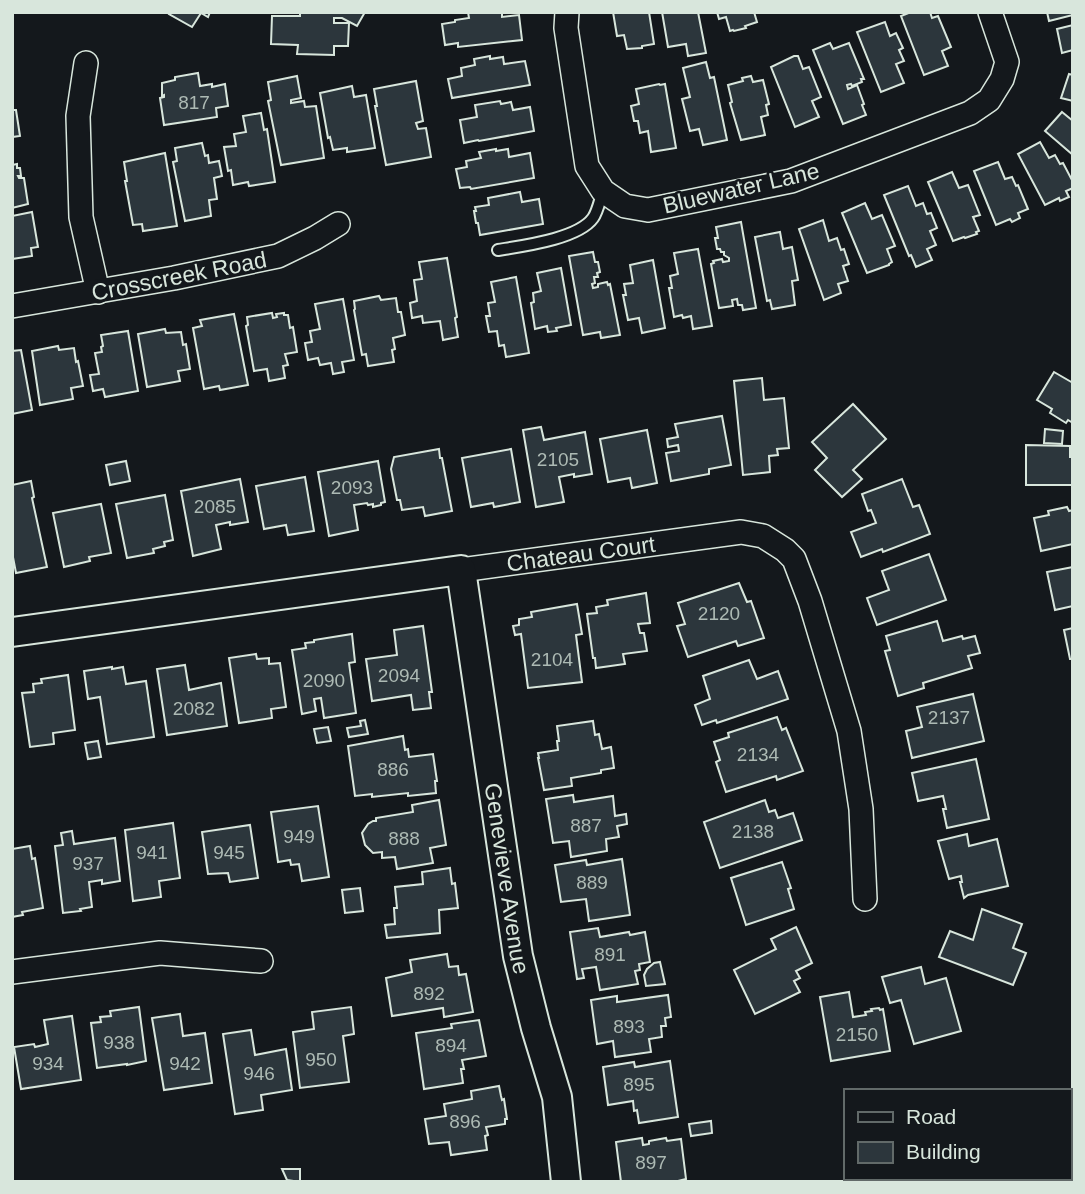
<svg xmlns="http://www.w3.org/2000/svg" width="1085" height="1194" font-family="Helvetica,sans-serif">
	<rect width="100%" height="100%" fill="#14181c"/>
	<g fill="#2c363c" stroke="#d8e6dc" stroke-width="2">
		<polygon points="170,12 210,12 208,17 201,13 192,27 169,14"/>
		<polygon points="300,12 365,12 357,26 342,18 334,18 334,23 349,23 348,46 334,46 334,55 297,54 298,45 271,44 272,16 300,16"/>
		<polygon points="468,12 502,12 502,17 519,15 522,40 458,47 458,43 445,45 442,24 455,22 455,20 469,18"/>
		<polygon points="613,12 649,12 654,44 642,46 642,48 627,49 624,35 617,36"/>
		<polygon points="662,12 698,12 706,53 688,56 686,44 668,47"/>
		<polygon points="717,12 754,12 757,22 745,26 746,28 734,31 733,30 730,31 726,17 719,19"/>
		<polygon points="911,12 930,12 932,18 938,16 951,47 942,51 948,66 924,75 901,16"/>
		<polygon points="1047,12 1073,12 1073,15 1049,21"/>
		<polygon points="885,22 890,36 896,33 903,48 899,50 904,61 896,64 904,83 881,92 857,32"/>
		<polygon points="1073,25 1073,50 1062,53 1057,29"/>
		<polygon points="830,43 833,49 849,43 864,79 861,79 862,82 852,86 851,84 847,85 848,89 857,85 864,104 862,105 866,115 843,124 813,50"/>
		<polygon points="490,56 490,59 503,57 504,64 525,61 530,85 452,98 448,79 462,76 461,68 475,65 474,59"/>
		<polygon points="794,56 798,56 803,69 809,67 821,97 812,101 819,117 795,127 771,67"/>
		<polygon points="706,62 710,78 714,77 727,140 703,145 699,129 690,131 682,99 690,97 683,68"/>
		<polygon points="198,73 200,86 212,84 212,87 225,84 228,106 216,108 217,117 164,125 160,98 164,97 164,95 162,96 162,83 175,80 175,77"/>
		<polygon points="1069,74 1073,75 1073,101 1061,98"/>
		<polygon points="297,76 301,98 291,100 291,103 304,101 305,107 316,106 324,158 281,165 268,101 271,100 268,82"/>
		<polygon points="751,76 753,82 763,80 769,104 766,105 768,115 761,117 765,135 741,140 730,103 732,102 728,85 743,81 742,78"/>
		<polygon points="416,81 423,121 416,123 418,129 426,128 431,157 386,165 375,106 377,106 374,89"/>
		<polygon points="659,84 660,85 665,84 676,148 651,152 648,131 640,133 638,121 634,121 631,106 639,104 636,89"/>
		<polygon points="352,86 354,97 366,95 375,148 347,152 347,148 333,150 330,137 328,138 320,93"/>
		<polygon points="500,101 501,104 511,102 513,110 530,107 534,131 479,141 478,140 464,143 460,120 477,117 475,105"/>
		<polygon points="12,110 16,110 20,136 12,137"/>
		<polygon points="1062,112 1073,121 1073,155 1045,131"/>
		<polygon points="261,113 264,130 267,129 275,182 249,186 248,182 233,185 231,170 228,171 224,147 236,146 234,134 246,132 243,116"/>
		<polygon points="1040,142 1049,158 1055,155 1060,164 1063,163 1073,182 1073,188 1066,191 1069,197 1060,201 1059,198 1045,205 1018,154"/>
		<polygon points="202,143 205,156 208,155 209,163 219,161 222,176 214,178 217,199 209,200 211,216 185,221 173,162 177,161 175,148"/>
		<polygon points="496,149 496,151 508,149 509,157 530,153 534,178 471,189 470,187 460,188 456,169 467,167 466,161 481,158 479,152"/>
		<polygon points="165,153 177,226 143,231 142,224 133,225 125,181 127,181 124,162"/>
		<polygon points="998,162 1005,179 1012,177 1016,186 1018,185 1028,209 1018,213 1020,218 1012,222 1010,219 996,225 974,171"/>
		<polygon points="17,164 17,168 20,168 21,176 18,176 19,178 24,178 28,204 12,208 12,165"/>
		<polygon points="952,172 959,188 968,185 980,215 973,217 979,231 976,232 977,234 965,238 964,237 953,241 928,182"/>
		<polygon points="908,186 916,206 923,203 927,214 931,213 937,228 930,231 936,245 927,249 932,260 916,267 911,255 909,256 884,195"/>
		<polygon points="520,192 522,202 539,199 543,224 480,235 478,223 476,223 474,211 476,211 475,207 489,205 488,198"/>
		<polygon points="865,203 872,219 882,215 895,246 887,249 892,262 889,264 889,265 867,273 842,213"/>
		<polygon points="32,212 38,247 31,248 32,256 12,259 12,216"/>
		<polygon points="823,220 829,241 837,238 841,250 844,249 849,264 843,266 848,281 838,284 841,293 824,300 799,229"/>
		<polygon points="741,222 756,308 743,310 742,305 738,305 737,299 732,300 733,306 719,308 711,264 714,263 713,261 722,259 723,262 729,261 729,258 724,255 724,252 721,252 720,249 717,249 715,238 718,238 716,227"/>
		<polygon points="780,232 783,249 792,247 798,280 792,281 795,305 772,309 770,300 767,301 755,237"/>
		<polygon points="698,249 712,326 693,329 691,316 683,318 682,315 674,317 669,288 672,288 670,276 678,274 674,253"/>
		<polygon points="593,252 595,262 598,262 600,272 597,273 598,277 594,277 595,283 592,284 593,288 598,287 598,284 607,282 608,285 610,284 620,335 601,338 600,332 583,335 569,256"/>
		<polygon points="447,258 457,317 455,318 458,337 443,340 440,321 423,323 422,316 412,318 410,303 417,301 414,280 422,279 419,262"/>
		<polygon points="653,260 665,328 642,333 639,318 628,320 623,295 626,295 624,284 633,283 630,265"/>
		<polygon points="561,268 571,325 556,328 557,331 548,332 547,326 535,329 531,303 534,302 533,293 541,291 537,273"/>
		<polygon points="516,277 529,353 506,357 504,345 499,346 497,331 489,332 486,316 490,316 488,303 495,302 491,282"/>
		<polygon points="379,296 381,300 396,298 398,312 401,312 405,335 393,338 395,349 392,350 394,362 368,366 366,354 362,355 354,310 355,309 354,301"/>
		<polygon points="343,299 354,360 342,362 344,372 333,374 331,363 320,365 318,358 308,360 305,343 312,342 310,331 320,329 315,304"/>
		<polygon points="272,313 273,318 277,317 276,314 284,313 284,315 288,315 290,328 293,327 297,352 285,354 288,365 283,366 285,378 269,381 267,369 254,371 246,326 248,325 247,317"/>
		<polygon points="234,314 248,385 220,390 219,386 204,389 193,328 202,326 200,320"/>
		<polygon points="165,329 166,333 181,332 183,345 186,344 190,369 178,371 180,381 147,387 138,334"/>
		<polygon points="128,331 138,391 105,397 103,389 93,391 90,375 99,374 95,353 102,352 101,347 103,346 101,335"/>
		<polygon points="58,346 59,350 74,348 76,362 78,361 83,386 71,388 73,399 40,405 32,351"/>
		<polygon points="21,350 32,410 12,414 12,351"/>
		<polygon points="1054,372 1073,383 1073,423 1068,420 1066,423 1050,413 1052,409 1037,400"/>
		<polygon points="762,378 764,400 784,398 789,448 777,449 778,455 769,456 770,472 743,475 734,381"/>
		<polygon points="853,404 886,439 853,470 862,479 842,497 815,470 827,458 812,442"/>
		<polygon points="722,416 731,465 709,469 709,474 671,481 666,453 679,451 678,445 668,447 667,439 678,437 675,424"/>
		<polygon points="541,427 544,440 585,432 592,474 574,477 574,474 559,477 564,502 536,507 523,430"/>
		<polygon points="1045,429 1063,431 1062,444 1044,443"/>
		<polygon points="647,430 657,483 632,488 630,478 608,482 600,439"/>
		<polygon points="1026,445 1070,446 1070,457 1073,457 1073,485 1026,485"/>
		<polygon points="439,449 440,458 442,458 452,511 425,516 423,507 402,510 400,500 397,500 391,469 394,457"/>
		<polygon points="511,449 520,502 494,507 493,503 471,507 462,458"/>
		<polygon points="126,461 130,481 110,485 106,465"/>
		<polygon points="378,461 385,502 381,503 381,505 373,507 373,504 368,505 367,503 354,505 358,530 329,536 318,472"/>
		<polygon points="305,477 314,531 288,535 286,525 264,529 256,486"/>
		<polygon points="240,479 248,522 230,525 230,522 216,525 221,549 193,556 181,491"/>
		<polygon points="902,479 913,507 919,505 930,534 883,552 882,549 861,557 851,532 876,523 871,510 868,511 862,494"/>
		<polygon points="31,481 34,497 32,498 47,567 16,573 12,552 12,485"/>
		<polygon points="165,495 173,540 164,542 165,546 153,549 154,553 127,558 116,504"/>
		<polygon points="101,504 111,553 89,557 90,561 64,567 53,513"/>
		<polygon points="1067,507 1069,511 1073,510 1073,544 1041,551 1034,518 1049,515 1048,511"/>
		<polygon points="929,554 946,600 877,625 867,598 889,590 882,571"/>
		<polygon points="1073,567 1073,606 1055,610 1047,572"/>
		<polygon points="739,583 747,602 751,601 764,638 738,646 736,641 688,657 677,626 685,624 678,603"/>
		<polygon points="646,593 650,623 638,624 640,633 644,633 647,651 623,654 625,664 596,668 595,658 593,658 587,614 597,613 596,607 608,605 607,600"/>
		<polygon points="577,604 582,634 576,635 582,682 528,688 521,634 515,635 513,626 519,625 519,619 532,617 531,612"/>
		<polygon points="937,621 943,641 962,636 963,639 975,636 980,653 968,656 972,668 923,683 924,688 898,696 885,651 890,650 886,636"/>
		<polygon points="423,626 432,692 429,692 431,708 413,710 411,695 372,701 366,659 397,655 394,630"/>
		<polygon points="1073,628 1073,659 1070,659 1064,630"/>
		<polygon points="352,634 355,662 349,663 356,713 324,718 321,698 314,699 316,711 302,714 292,650 306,648 305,643 314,642 314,640"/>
		<polygon points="256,654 257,659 269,658 269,664 280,663 286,707 271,709 272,718 239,723 229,658"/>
		<polygon points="749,660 757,679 778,671 788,699 717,723 716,720 702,725 695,705 710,699 703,676"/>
		<polygon points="185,665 189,690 221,683 227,726 167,735 157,669"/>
		<polygon points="112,667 112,669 123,667 126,684 146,681 154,737 107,744 100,697 88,699 84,671"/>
		<polygon points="68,675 75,730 53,733 54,744 30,747 22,693 34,692 33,684 42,683 41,679"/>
		<polygon points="973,694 984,741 912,758 906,731 922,727 917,707"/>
		<polygon points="777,717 782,730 786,728 803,771 777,780 776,776 726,792 716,762 720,760 714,742 729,737 728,733"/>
		<polygon points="365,720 368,734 349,737 347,728 361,726 360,721"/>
		<polygon points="593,721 595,735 599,734 602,749 611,747 614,768 601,770 601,773 571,778 572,786 544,790 538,758 539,758 538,753 558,750 557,741 559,741 557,726"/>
		<polygon points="328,727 331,741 317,743 314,729"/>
		<polygon points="403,736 405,750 408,749 409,757 433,754 437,781 435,781 436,793 408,796 408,793 372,797 372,794 355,796 348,746"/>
		<polygon points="98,741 101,757 88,759 85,743"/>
		<polygon points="976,759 989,819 947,828 943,809 946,809 943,796 918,801 912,773"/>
		<polygon points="573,795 574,802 613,796 615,816 626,814 627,824 617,826 619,837 606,839 607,851 571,857 569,841 553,843 546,799"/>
		<polygon points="439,800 446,845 430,848 433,863 397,869 395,857 382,858 382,852 373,853 365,845 362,833 368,824 373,821 376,821 376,818 413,812 412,805"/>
		<polygon points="765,800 769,812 775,810 778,818 793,813 802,840 720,868 704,822"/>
		<polygon points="318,806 329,877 302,881 299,864 291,865 290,860 278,862 271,812"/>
		<polygon points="173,823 180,878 159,881 161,897 133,901 125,830"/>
		<polygon points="250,825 258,878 230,882 228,873 208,874 202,832"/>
		<polygon points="72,831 74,844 115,838 120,881 102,884 102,880 89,882 92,907 80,909 81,911 63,913 55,846 63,845 61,833"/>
		<polygon points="967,834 969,846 997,839 1008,886 968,895 964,898 960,882 962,882 961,876 949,879 938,841"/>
		<polygon points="30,846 32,859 35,858 43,908 22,912 23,915 12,917 12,849"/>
		<polygon points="622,859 630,915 589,921 586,899 561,902 555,865 586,860 587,865"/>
		<polygon points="782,862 791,888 788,889 794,909 746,925 731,878"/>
		<polygon points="450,868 452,884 455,883 458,908 439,910 440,933 387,938 385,925 395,924 394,908 397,908 395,887 423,884 422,872"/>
		<polygon points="360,888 363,911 345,913 342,890"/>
		<polygon points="982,909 1022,924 1013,948 1026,953 1013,985 939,957 950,931 973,940"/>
		<polygon points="796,927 812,963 796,971 800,978 794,981 800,992 755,1014 734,970 776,949 771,939"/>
		<polygon points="598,928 600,937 629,932 630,935 645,932 650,962 639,964 640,970 635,971 638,984 600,990 596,967 582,969 584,978 577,979 570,932"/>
		<polygon points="447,954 449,967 458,966 459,975 466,974 473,1012 444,1017 443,1008 392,1016 386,978 412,972 410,960"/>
		<polygon points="660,962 665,984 646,986 644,975 647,969 654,963"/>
		<polygon points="921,967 925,984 946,978 961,1031 914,1044 901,1000 890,1003 882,977"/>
		<polygon points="849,992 853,1017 866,1015 865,1012 872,1011 871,1009 879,1008 880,1010 883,1009 890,1051 831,1061 820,997"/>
		<polygon points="668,995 671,1017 665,1018 666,1026 661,1026 662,1037 649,1039 651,1052 615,1057 613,1041 597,1044 591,1000 617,996 617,1002"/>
		<polygon points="139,1007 146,1061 127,1065 127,1064 97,1068 91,1023 101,1022 100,1017 111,1016 110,1011"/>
		<polygon points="351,1007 354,1034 343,1036 349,1082 300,1088 293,1032 314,1029 312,1012"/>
		<polygon points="180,1014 183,1036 205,1033 212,1083 164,1090 152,1018"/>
		<polygon points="72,1016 81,1080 21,1089 14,1047 34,1044 35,1047 48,1044 44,1020"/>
		<polygon points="479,1020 486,1056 462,1060 464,1069 461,1069 463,1083 424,1089 416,1033 452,1028 451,1024"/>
		<polygon points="251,1030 255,1055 286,1049 292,1090 261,1095 263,1110 235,1114 223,1034"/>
		<polygon points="670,1061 678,1117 639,1123 637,1110 634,1111 633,1101 608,1105 603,1067 634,1062 635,1067"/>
		<polygon points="499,1086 501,1096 502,1100 504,1099 507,1119 505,1119 505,1124 486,1127 488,1135 485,1136 487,1150 451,1155 449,1142 429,1144 425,1119 446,1116 444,1104 472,1099 471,1091"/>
		<polygon points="711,1121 712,1133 691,1136 689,1124"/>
		<polygon points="642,1138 643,1145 649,1144 649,1141 666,1138 667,1141 681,1139 686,1179 674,1182 621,1182 616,1142"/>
		<polygon points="282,1169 300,1169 300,1182 287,1180"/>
		<polygon points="881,1178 918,1178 919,1182 882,1182"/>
		<polygon points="944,1178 997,1178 998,1182 945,1182"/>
		<polygon points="1012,1178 1057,1178 1052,1180 1052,1182 1006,1182 1006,1180"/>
	</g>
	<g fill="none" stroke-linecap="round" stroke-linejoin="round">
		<g stroke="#d8e6dc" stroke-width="14">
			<path id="service" d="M498,250c24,-4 80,-11 95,-32 5,-7 7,-19 10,-27"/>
		</g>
		<g stroke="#d8e6dc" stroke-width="26">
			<g id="minor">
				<polyline points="567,12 566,28 587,166 603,191 625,206 648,210 791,181 970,113 989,100 1002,79 1007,62 990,12"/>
				<polyline points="86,63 78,116 81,217 98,292"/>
				<polyline points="12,306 174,278 278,256 315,238 338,224"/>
				<path id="s1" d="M461,570l280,-38 22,4 22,14 9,9 16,42 39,130 12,78 4,90"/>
				<polyline points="12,972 160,953 261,961"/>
			</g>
		</g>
		<g stroke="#d8e6dc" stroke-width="32">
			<g id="tertiary">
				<path id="s2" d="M12,632l449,-62 57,386 18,72 21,69 9,85"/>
			</g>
		</g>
		<use href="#service" stroke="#14181c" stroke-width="10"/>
		<use href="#minor" stroke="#14181c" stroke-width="23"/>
		<use href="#tertiary" stroke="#14181c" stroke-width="28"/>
	</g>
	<g text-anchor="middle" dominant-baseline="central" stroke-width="5" stroke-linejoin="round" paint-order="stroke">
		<g font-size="19" fill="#adbab4">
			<text x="194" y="102">817</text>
			<text x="558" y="459">2105</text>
			<text x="352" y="487">2093</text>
			<text x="215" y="506">2085</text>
			<text x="719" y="613">2120</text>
			<text x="552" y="659">2104</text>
			<text x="399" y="675">2094</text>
			<text x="324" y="680">2090</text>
			<text x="194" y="708">2082</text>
			<text x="949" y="717">2137</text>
			<text x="758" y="754">2134</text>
			<text x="393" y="769">886</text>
			<text x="586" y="825">887</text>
			<text x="753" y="831">2138</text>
			<text x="299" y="836">949</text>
			<text x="404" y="838">888</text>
			<text x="152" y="852">941</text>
			<text x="229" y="852">945</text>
			<text x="88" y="863">937</text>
			<text x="592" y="882">889</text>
			<text x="610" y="954">891</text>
			<text x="429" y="993">892</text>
			<text x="629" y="1026">893</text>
			<text x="857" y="1034">2150</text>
			<text x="119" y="1042">938</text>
			<text x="451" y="1045">894</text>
			<text x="321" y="1059">950</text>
			<text x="48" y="1063">934</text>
			<text x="185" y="1063">942</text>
			<text x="259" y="1073">946</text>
			<text x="639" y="1084">895</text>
			<text x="465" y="1121">896</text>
			<text x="651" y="1162">897</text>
		</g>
		<g font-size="23" fill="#d8e6dc" stroke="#14181c">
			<text transform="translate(741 188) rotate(-13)">Bluewater Lane</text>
			<text transform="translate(179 276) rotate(-11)">Crosscreek Road</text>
			<text stroke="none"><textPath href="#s1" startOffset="121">Chateau Court</textPath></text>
			<text stroke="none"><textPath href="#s2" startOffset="765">Genevieve Avenue</textPath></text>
		</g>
	</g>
	<rect width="1085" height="1194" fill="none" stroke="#d8e6dc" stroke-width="28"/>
	<rect x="844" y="1089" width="228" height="91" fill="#14181c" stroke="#626a69" stroke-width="2"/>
	<rect x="858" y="1112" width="35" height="10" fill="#14181c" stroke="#626a69" stroke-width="2"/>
	<text x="906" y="1124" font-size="21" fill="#d8e6dc">Road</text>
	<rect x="858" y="1142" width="35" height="21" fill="#2c363c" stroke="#626a69" stroke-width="2"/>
	<text x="906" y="1159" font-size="21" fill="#d8e6dc">Building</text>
</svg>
